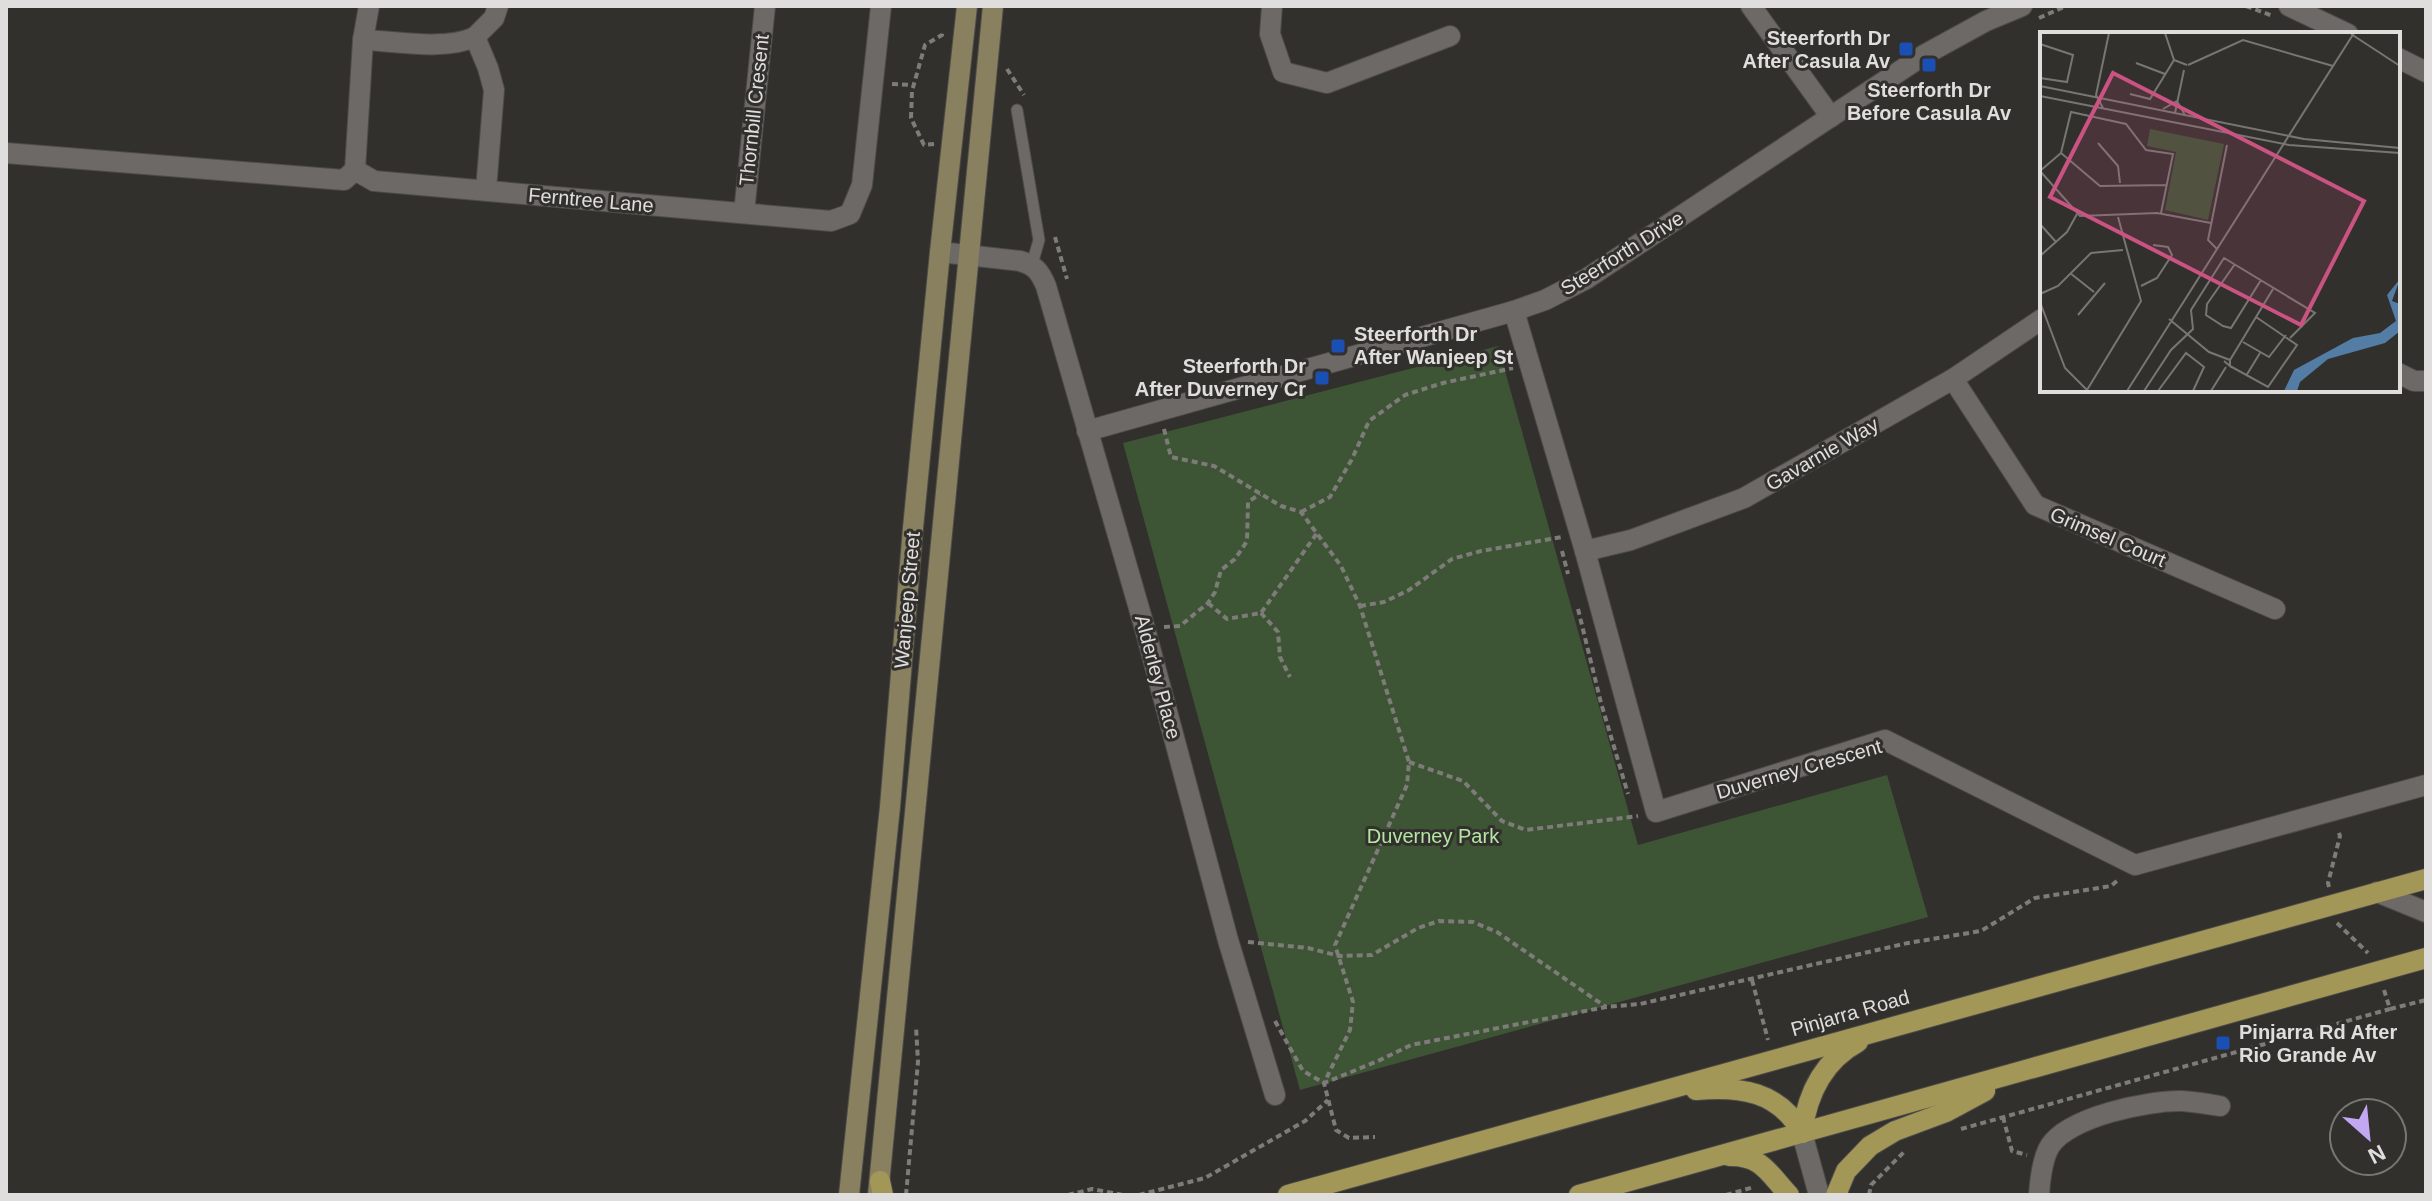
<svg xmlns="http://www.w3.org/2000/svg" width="2432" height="1201" font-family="Arial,sans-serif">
	<rect width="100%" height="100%" fill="#32302d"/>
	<polygon fill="#3d5435" points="1498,346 1638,845 1887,775 1928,917 1300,1090 1123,443"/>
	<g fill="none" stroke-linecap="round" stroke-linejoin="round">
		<g stroke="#4d4b49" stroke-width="13">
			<polyline id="lane" points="1017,110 1039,240 1032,264"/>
		</g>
		<g stroke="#4d4b49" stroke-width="22">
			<g id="street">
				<polyline points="1272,6 1270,34 1283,72 1327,83 1450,36"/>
				<polyline points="1751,6 1831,117"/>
				<polyline points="2289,6 2348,34"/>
				<path d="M363,40c34,1 81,11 112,-3"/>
				<polyline points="2398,58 2426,72"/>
				<polyline points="6,153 344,180 355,170"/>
				<polyline points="355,170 374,181 831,221 850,214 862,185 881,6"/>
				<polyline points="355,170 363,40 369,6"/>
				<polyline points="486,190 494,90 488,68 475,37 494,18 498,6"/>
				<polyline points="744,213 765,6"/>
				<path d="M940,252l80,9c15,4 20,11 26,25l99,343 83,311 47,155"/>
				<polyline points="1514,311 1585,551 1656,812 1885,740 2135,865 2426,785"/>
				<polyline points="2398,373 2414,381 2426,381"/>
				<polyline points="1953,379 2035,505 2275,609"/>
				<polyline points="1087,431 1514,311 1545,300 1586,279 1924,55 1986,21 2022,6"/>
				<polyline points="1585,551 1631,540 1744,498 1953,379 2042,319"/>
				<polyline points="2377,892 2426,912"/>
				<polyline points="1802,1133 1819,1195"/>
				<path d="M2039,1195c1,-15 3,-36 11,-49 18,-29 99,-46 132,-45 13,1 26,3 38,5"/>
			</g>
		</g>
		<g stroke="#4d4b49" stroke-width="22">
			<g id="secondary">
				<polyline points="849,1195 890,807 913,528 940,252 967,6"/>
				<polyline points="878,1195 993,6"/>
			</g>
		</g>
		<g stroke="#4d4b49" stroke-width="22">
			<g id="primary">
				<path d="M1696,1090c44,-4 83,1 106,43"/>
				<path d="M1802,1133c5,-38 21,-72 56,-91"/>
				<path d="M1729,1156c33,-1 40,18 60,39"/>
				<polyline points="880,1181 883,1195"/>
				<polyline points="1288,1195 2426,879"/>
				<polyline points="1579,1195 2426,958"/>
				<polyline points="1836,1195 1846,1171 1870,1146 1895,1131 1946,1112 1985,1091"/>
			</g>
		</g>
		<g stroke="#7e7c79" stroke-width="4" stroke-dasharray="6 4" stroke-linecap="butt">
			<polyline points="2246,6 2273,16"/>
			<polyline points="2039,18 2066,6"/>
			<polyline points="1007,69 1024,95"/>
			<polyline points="892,84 913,85"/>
			<polyline points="934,144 924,145 911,118 912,91 925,45 942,35 943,30"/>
			<polyline points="1055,237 1067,279"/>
			<polyline points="1164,429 1171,457 1214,466 1281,506 1301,512 1341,566 1360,606 1409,762 1407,785 1335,945 1353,1002 1350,1030 1324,1083 1336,1130 1349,1138 1375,1137"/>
			<polyline points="1301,512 1330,497 1352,459 1369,421 1405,395 1443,383 1513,368"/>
			<polyline points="1562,551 1568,574"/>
			<polyline points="1208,603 1227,619 1261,613 1317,533"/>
			<polyline points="1360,606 1384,602 1409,590 1452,559 1481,551 1562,537"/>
			<polyline points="1578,609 1601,703 1628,794"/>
			<polyline points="1261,613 1278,632 1280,657 1290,677"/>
			<polyline points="1164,627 1180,626 1208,603 1215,592 1221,570 1235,559 1247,541 1248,502 1260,494"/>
			<polyline points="1409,762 1463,781 1502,821 1526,830 1638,816"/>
			<polyline points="2329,887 2328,883 2340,836 2338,830"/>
			<polyline points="2337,923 2368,953"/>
			<polyline points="1248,942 1308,948 1339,956 1372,955 1418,928 1439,921 1473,922 1497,932 1606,1007"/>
			<polyline points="1752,980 1768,1040"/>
			<polyline points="2384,990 2390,1009 2426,1000"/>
			<polyline points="1275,1021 1303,1071 1324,1083 1378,1061 1411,1045 1606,1007 1640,1004 1908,943 1981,931 2035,898 2111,886 2118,880"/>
			<polyline points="2003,1117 2012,1151 2027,1155"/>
			<polyline points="1961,1129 2390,1009"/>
			<polyline points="906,1195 918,1062 916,1026"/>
			<polyline points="1068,1195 1092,1189 1123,1195"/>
			<polyline points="1139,1195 1205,1178 1305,1121 1328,1100"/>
			<polyline points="1726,1195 1754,1187"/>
			<polyline points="1869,1195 1871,1185 1905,1151"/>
		</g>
		<use href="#lane" stroke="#6c6966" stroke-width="11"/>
		<use href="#street" stroke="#6c6966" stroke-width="20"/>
		<use href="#secondary" stroke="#88805f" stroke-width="20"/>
		<use href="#primary" stroke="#a39758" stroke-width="20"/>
	</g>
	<g fill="#1a4fb4" stroke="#32302d" stroke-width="3">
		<rect x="1898" y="41" width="16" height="16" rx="4"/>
		<rect x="1921" y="57" width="16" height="16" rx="4"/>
		<rect x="1330" y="338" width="16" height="16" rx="4"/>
		<rect x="1314" y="370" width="16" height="16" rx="4"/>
		<rect x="2215" y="1035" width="16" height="16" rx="4"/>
	</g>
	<g text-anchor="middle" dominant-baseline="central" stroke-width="6" stroke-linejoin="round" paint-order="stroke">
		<g font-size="20" font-weight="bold" fill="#e0dedc" stroke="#32302d" text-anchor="end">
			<text x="1890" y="38">Steerforth Dr<tspan x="1890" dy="23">After Casula Av</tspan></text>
			<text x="1929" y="90" text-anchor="middle">Steerforth Dr<tspan x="1929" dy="23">Before Casula Av</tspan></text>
			<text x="1354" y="334" text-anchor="start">Steerforth Dr<tspan x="1354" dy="23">After Wanjeep St</tspan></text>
			<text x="1306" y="366">Steerforth Dr<tspan x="1306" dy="23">After Duverney Cr</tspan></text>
			<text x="2239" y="1032" text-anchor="start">Pinjarra Rd After<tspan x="2239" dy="23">Rio Grande Av</tspan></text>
		</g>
		<g font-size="20" fill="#e0dedc" stroke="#32302d">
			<text transform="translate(754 110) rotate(-84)">Thornbill Cresent</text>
			<text transform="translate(591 200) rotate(5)">Ferntree Lane</text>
			<text transform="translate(1622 253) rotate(-32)">Steerforth Drive</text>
			<text transform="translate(1822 454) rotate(-30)">Gavarnie Way</text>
			<text transform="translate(2108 537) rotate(23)">Grimsel Court</text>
			<text transform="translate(907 600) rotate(-85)">Wanjeep Street</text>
			<text transform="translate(1158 677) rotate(75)">Alderley Place</text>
			<text transform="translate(1799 769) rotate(-16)">Duverney Crescent</text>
			<text transform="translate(1850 1013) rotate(-16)">Pinjarra Road</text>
		</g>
		<g font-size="20" fill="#b3e6a1" stroke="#32302d">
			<text x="1433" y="836">Duverney Park</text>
		</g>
	</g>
	<g transform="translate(2040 32)">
		<rect width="360" height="360" fill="#32302d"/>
		<path d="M110,97l74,15 -16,76 -43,-10 11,-58 -29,-6z" fill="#3d5435"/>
		<path d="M360,247l-8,22 8,3v27l-15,12 -57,16 -28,23 -3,9h-13l10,-21 59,-32 27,-5 16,-12 -9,-26z" fill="#547da5"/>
		<path fill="none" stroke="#787673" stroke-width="2" d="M125,1l9,27 13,5M311,2l49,32M0,12l33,11 -6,27 -27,-4M96,31l29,11M148,33l55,-25 90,26M0,54l264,53 96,9M90,62l20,5 24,-39M0,64l249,49 111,8M63,76l-7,-13 13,-62M123,77l14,-8 8,14M135,81l9,-43M58,111l20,23 2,17M21,121l39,33 67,-1M0,139l21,-18 10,-41 55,12 20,26 27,4 -12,59M0,139l40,45 77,-3 54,10M0,192l16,18M177,217l-9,-9 19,-95M0,224l27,-24 10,-18M195,232l-28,40 -1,11 17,11 8,2 30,-48M30,241l24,19M101,254l16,-8 15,-23 -4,-8 -15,-2M0,262l18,-8 33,-33 32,-3M0,270l25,66 23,23M38,283l27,-32M129,287l40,33 21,8v6l-6,-5M203,310l26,15 17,-22M190,328l43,-71M190,334l38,21 29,-42 -41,-28M206,344l14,-23M47,358l54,-89 -23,-84M87,359l227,-358M104,359l27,-41 22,-21 -2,-19 33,-52 91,55 -25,25M118,359l28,-38 18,14 -11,24M171,359l15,-24"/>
		<path fill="#cb5382" fill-opacity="0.15" stroke="#cb5382" stroke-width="4" d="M73,41l251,128 -63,124 -251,-128z"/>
		<rect width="360" height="360" fill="none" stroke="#e0dedc" stroke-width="4"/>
	</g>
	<rect width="2432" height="1201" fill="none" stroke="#e0dedc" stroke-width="16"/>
	<g transform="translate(2368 1137) rotate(153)"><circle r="38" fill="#32302d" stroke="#787673" stroke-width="2"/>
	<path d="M0-6L14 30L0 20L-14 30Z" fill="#c2a7f2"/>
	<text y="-12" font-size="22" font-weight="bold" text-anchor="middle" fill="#e0dedc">N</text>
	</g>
</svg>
